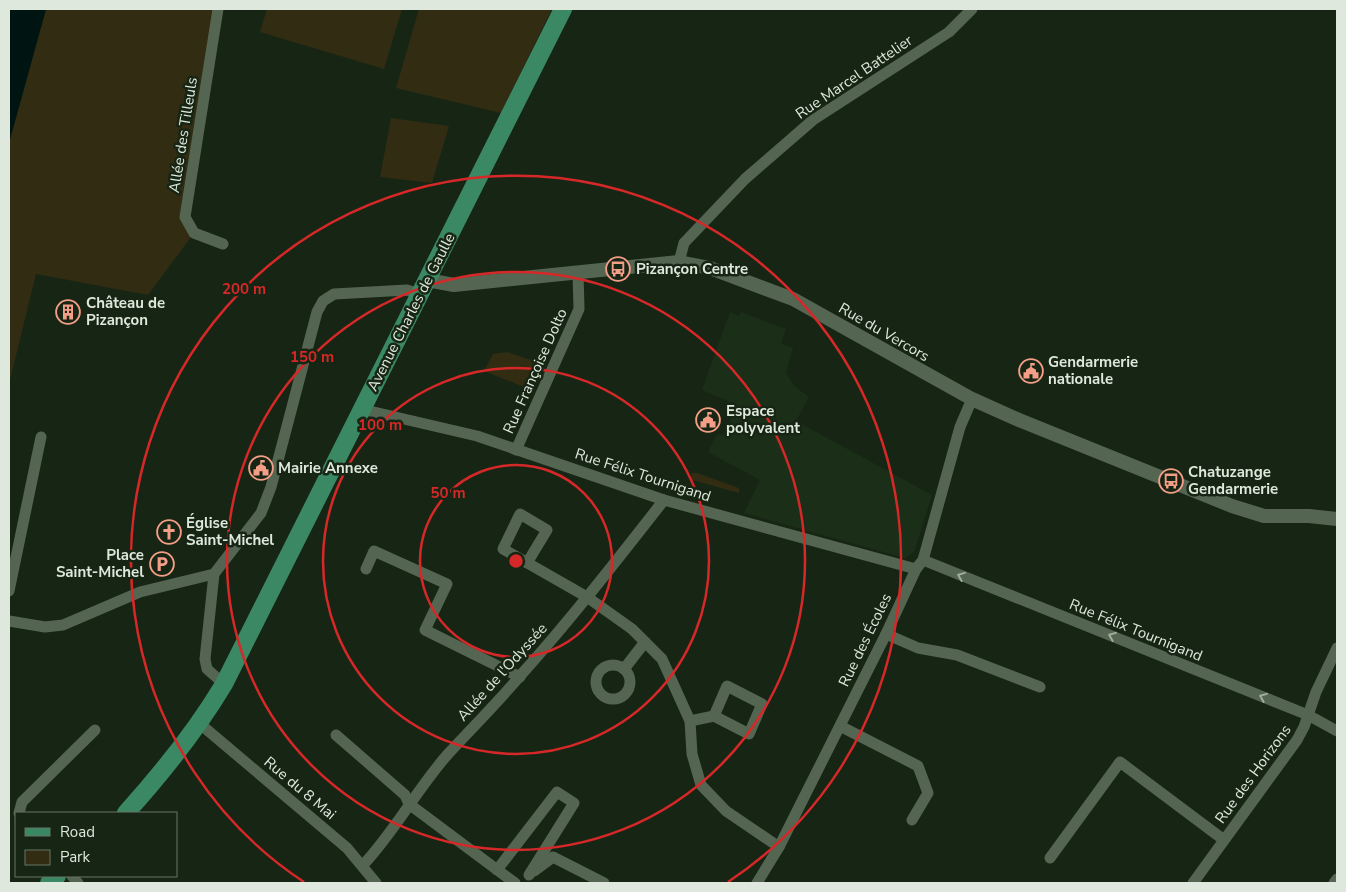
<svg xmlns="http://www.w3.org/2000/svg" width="1346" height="892" font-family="'Nunito Sans',sans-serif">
	<rect width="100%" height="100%" fill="#172614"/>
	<polygon fill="#1b2f18" points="730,312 739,316 741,312 786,329 781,344 793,348 786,372 794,386 809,397 796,421 932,495 914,552 905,558 744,513 760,480 708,452 717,435 723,435 734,414 735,404 702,390"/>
	<g fill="#312c12">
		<polygon points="46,9 218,9 185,217 194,233 148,295 36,274 9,384 9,143"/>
		<polygon points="267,9 402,9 384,69 260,32"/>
		<polygon points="419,9 552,9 501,113 396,88"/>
		<polygon points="391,118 449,126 432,183 380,177"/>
		<polygon points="507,352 540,363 529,389 484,371 493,354"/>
		<polygon points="692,473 697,473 739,488 739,493 692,480 691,476"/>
	</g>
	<polygon fill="#001411" points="9,9 46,9 9,143"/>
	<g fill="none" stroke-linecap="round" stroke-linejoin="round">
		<g stroke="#546551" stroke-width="11">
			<polyline points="218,9 185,217 194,233 223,244"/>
			<polyline points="679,262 684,243 745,179 813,120 949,32 972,9"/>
			<polyline points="361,409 477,436 664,500 916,569"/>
			<polyline points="516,450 579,309 578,273"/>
			<polyline points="923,560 1308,715 1337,731"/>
			<polyline points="527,563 547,530 520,514 503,549 587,597 632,629 662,659 690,721 692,754 701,785 726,811 779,847"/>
			<polyline points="366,569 374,551 447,584 425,630 520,677"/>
			<polyline points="9,591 41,437"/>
			<polyline points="9,621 45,627 63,625 140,592 214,574"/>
			<polyline points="886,634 918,648 957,655 1040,687"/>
			<circle cx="613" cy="682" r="17"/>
			<polyline points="624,669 645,642"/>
			<polyline points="224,684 207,669 205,659 214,574 261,513 271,487 317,312 323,301 334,294 407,290 419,294"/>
			<polygon points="727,686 762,704 749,734 714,716"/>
			<polyline points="690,721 714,716"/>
			<polyline points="199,723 347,848 376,883"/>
			<polyline points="840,726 918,766 928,793 912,820"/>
			<polyline points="336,735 405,795 409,804 515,883"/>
			<polyline points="19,813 22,802 95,730"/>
			<polyline points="1050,858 1120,762 1224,840"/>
			<path d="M363,865c32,-34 54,-76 85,-111 24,-26 49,-51 72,-78 51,-57 97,-116 144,-176"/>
			<polyline points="497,870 557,792 574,803 529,875"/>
			<polyline points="534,871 553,857 604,883"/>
			<polyline points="72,876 78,883"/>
			<polyline points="757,883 779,847 886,634 916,569 923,560 960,427 972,399"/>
			<polyline points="1193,883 1297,740 1304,727 1316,692 1337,648"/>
			<polyline points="1334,883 1337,879"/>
		</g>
		<polyline stroke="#546551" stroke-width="14" points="427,280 454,285 679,262 710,268 793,299 972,399 1019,420 1232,506 1264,516 1309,516 1337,519"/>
		<g stroke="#3b8864" stroke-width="18">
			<path d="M126,813c36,-40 70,-82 98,-129l339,-675"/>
			<polyline points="49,883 57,876"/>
		</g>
	</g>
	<defs><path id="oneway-chevron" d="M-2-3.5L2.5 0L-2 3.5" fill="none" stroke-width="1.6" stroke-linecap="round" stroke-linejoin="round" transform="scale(1.25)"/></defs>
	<g stroke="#a0ad9d">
		<use href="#oneway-chevron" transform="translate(961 576) rotate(-158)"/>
		<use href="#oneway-chevron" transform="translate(1112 636) rotate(-158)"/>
		<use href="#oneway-chevron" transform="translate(1263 697) rotate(-158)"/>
	</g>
	<g fill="none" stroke="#d62828" stroke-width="2.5">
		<circle cx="516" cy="561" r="96"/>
		<circle cx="516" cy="561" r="193"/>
		<circle cx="516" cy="561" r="289"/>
		<path d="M304 882A385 385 0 1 1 728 882"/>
	</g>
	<defs>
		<g id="bus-ring" transform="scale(1.25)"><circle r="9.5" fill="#172614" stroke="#f49e87" stroke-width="1.5"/><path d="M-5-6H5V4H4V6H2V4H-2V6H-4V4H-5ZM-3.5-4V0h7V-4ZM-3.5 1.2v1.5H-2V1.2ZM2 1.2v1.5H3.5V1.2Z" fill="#f49e87"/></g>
		<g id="building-ring" transform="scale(1.25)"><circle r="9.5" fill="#172614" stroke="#f49e87" stroke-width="1.5"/><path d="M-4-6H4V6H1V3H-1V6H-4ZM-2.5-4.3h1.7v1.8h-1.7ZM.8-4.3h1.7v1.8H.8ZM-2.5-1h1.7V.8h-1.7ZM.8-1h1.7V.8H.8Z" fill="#f49e87"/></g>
		<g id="civic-ring" transform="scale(1.25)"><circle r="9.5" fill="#172614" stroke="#f49e87" stroke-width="1.5"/><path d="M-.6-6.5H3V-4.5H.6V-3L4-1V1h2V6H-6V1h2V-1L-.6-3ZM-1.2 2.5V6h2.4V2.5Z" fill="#f49e87"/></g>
		<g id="church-ring" transform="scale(1.25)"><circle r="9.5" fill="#172614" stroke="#f49e87" stroke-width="1.5"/><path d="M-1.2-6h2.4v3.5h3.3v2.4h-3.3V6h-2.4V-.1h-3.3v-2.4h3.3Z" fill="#f49e87"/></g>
		<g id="parking-ring" transform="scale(1.25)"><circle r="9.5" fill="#172614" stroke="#f49e87" stroke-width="1.5"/><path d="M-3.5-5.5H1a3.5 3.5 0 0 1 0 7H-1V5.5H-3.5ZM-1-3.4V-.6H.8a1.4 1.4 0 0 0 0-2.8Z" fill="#f49e87"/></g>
	</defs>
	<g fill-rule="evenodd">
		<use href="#bus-ring" x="618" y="269"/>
		<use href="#building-ring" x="68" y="312"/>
		<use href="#civic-ring" x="1031" y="371"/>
		<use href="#civic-ring" x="708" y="420"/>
		<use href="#civic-ring" x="261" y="468"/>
		<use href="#bus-ring" x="1171" y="481"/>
		<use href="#church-ring" x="169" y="532"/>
		<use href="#parking-ring" x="162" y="564"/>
	</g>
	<g text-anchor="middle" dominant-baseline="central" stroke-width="5" stroke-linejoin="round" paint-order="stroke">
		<g font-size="15" fill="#dee8dc" stroke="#172614">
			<text transform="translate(854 77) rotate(-34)">Rue Marcel Battelier</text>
			<text transform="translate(183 135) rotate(-81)">Allée des Tilleuls</text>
			<text transform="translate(411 312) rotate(-63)">Avenue Charles de Gaulle</text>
			<text transform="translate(884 332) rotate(30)">Rue du Vercors</text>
			<text transform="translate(535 371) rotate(-66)">Rue Françoise Dolto</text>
			<text transform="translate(643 475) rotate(18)">Rue Félix Tournigand</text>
			<text transform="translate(1136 630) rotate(22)">Rue Félix Tournigand</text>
			<text transform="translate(865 640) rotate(-64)">Rue des Écoles</text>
			<text transform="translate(502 672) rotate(-48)">Allée de l'Odyssée</text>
			<text transform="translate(1253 774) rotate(-54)">Rue des Horizons</text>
			<text transform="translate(300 788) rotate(40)">Rue du 8 Mai</text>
		</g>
		<g font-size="15" font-weight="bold" fill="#dee8dc" stroke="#172614" text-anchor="start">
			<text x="636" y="269">Pizançon Centre</text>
			<text x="86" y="303">Château de<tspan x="86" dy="17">Pizançon</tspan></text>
			<text x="1048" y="362">Gendarmerie<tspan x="1048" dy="17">nationale</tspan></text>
			<text x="726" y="411">Espace<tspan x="726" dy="17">polyvalent</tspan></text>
			<text x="278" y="468">Mairie Annexe</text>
			<text x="1188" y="472">Chatuzange<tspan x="1188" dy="17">Gendarmerie</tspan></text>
			<text x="186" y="523">Église<tspan x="186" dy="17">Saint-Michel</tspan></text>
			<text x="144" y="555" text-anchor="end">Place<tspan x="144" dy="17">Saint-Michel</tspan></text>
		</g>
	</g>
	<circle cx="516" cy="561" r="8" fill="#d62828" stroke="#172614" stroke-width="2.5"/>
	<g font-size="15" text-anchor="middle" font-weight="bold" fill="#d62828" stroke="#172614" stroke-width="5" stroke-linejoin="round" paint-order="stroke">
		<text x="244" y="294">200 m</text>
		<text x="312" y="362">150 m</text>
		<text x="380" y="430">100 m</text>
		<text x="448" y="498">50 m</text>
	</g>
	<rect width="1346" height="892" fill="none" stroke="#dee8dc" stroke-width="20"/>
	<rect x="15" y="812" width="162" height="65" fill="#172614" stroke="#677464"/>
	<rect x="25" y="828" width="25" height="8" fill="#3b8864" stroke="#677464"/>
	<text x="60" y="837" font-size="15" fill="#dee8dc">Road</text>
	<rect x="25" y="850" width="25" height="15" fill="#312c12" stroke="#677464"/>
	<text x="60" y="862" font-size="15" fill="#dee8dc">Park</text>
</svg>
